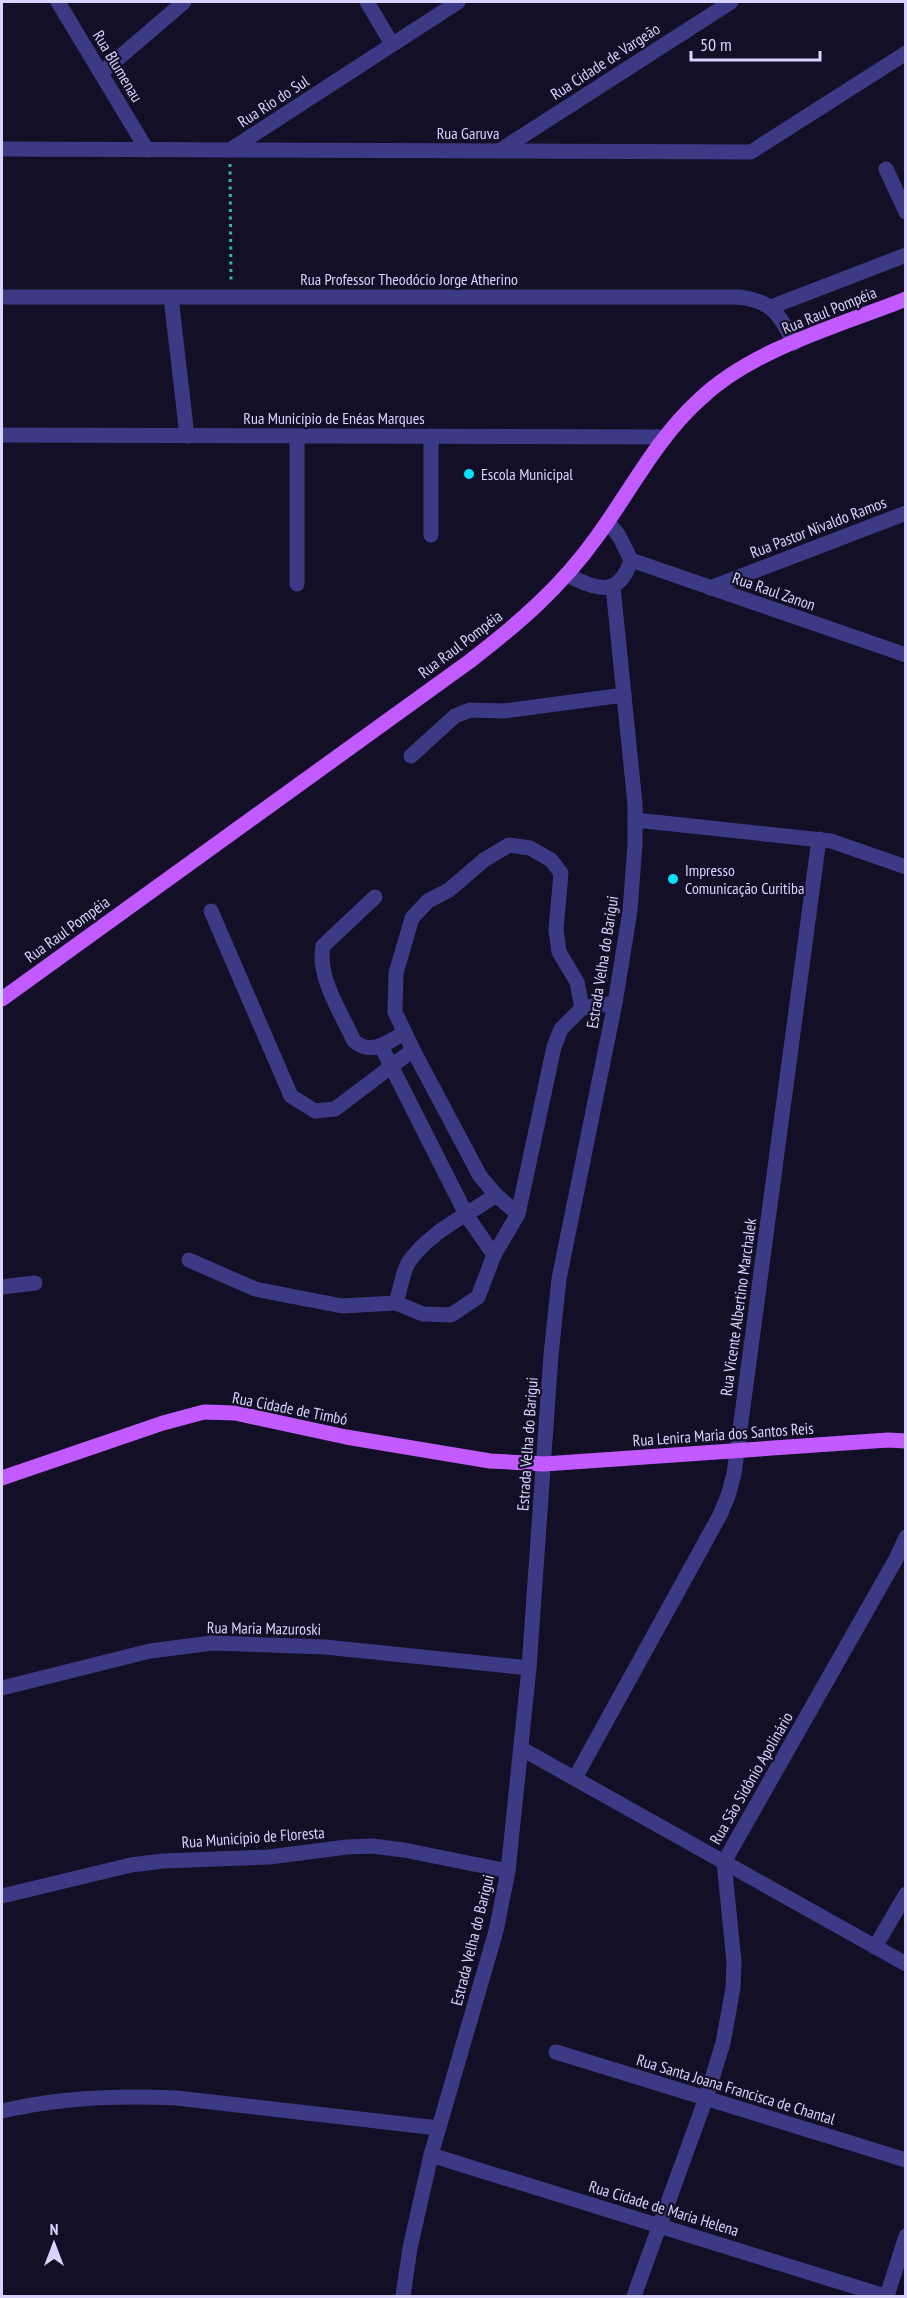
<svg xmlns="http://www.w3.org/2000/svg" width="907" height="2298" font-family="'PT Sans Narrow',sans-serif">
	<rect width="100%" height="100%" fill="#130f26"/>
	<g fill="none" stroke-linecap="round" stroke-linejoin="round">
		<polyline stroke="#2fb8b0" stroke-width="3" stroke-dasharray="3 4.5" stroke-linecap="butt" points="230,164 231,280"/>
		<g stroke="#3d3a85" stroke-width="15">
			<polyline points="58,2 147,150"/>
			<polyline points="367,2 392,44"/>
			<polyline points="101,73 184,2"/>
			<polyline points="2,149 751,152 906,53"/>
			<polyline points="230,150 458,2"/>
			<polyline points="499,151 731,2"/>
			<polyline points="886,169 906,212"/>
			<path d="M2,297h735c35,3 42,17 57,46"/>
			<polyline points="171,297 187,436"/>
			<polyline points="771,307 906,255"/>
			<polyline points="2,435 665,437"/>
			<polyline points="297,436 297,584"/>
			<polyline points="431,436 431,535"/>
			<polyline points="631,560 906,655"/>
			<path d="M567,575c29,14 52,24 64,-15l-12,-24 -11,-14"/>
			<polyline points="710,588 906,513"/>
			<polyline points="411,756 455,716 470,710 504,711 624,695"/>
			<polyline points="635,820 831,841 906,867"/>
			<path d="M375,897l-52,49c-6,32 18,66 31,95 17,15 34,1 50,-8"/>
			<polyline points="211,911 291,1096 315,1111 335,1109 413,1050"/>
			<polyline points="381,1046 467,1216 494,1255"/>
			<polyline points="518,1214 496,1195 480,1176 413,1050 395,1012 396,973 412,918 428,901 449,890 484,860 509,845 530,848 551,860 561,873 556,930 559,952 577,982 582,1008"/>
			<polyline points="189,1260 255,1289 342,1306 396,1303 423,1314 451,1315 478,1297 494,1255 518,1214 554,1047 561,1029 582,1008 615,1003"/>
			<polyline points="2,1287 35,1283"/>
			<path d="M396,1303c4,-12 6,-29 12,-40 21,-31 58,-47 88,-68"/>
			<polyline points="2,1688 150,1651 212,1643 325,1647 529,1668"/>
			<polyline points="522,1749 906,1964"/>
			<polyline points="575,1778 720,1515 728,1496 734,1474 819,839"/>
			<polyline points="2,1896 131,1865 163,1861 269,1857 347,1847 372,1846 404,1850 508,1871"/>
			<polyline points="875,1947 906,1894"/>
			<polyline points="556,2052 906,2160"/>
			<path d="M2,2111c58,-14 115,-16 175,-13l261,30"/>
			<polyline points="431,2155 885,2296"/>
			<polyline points="403,2296 410,2248 431,2155 496,1931 508,1871 529,1668 551,1355 559,1279 615,1003 630,911 635,844 635,804 613,587"/>
			<polyline points="634,2296 706,2098 723,2043 733,1988 734,1962 724,1862 896,1559 906,1537"/>
			<polyline points="887,2296 906,2236"/>
		</g>
		<g stroke="#c25bff" stroke-width="15">
			<path d="M2,999l468,-338c48,-37 91,-74 126,-123 34,-46 60,-99 103,-138 53,-51 139,-74 207,-101"/>
			<polyline points="2,1478 163,1423 204,1412 235,1413 346,1437 490,1461 544,1464 888,1440 906,1441"/>
		</g>
	</g>
	<g fill="#00e5ff" stroke="#130f26" stroke-width="2">
		<circle cx="469" cy="474" r="6"/>
		<circle cx="673" cy="879" r="6"/>
	</g>
	<g text-anchor="middle" dominant-baseline="central" stroke-width="4.5" stroke-linejoin="round" paint-order="stroke">
		<g font-size="16" fill="#d9d4ff" stroke="#130f26">
			<text transform="translate(605 61) rotate(-33)">Rua Cidade de Vargeão</text>
			<text transform="translate(118 66) rotate(59)">Rua Blumenau</text>
			<text transform="translate(273 101) rotate(-33)">Rua Rio do Sul</text>
			<text x="468" y="133">Rua Garuva</text>
			<text x="409" y="279">Rua Professor Theodócio Jorge Atherino</text>
			<text transform="translate(829 310) rotate(-22)">Rua Raul Pompéia</text>
			<text x="334" y="418">Rua Município de Enéas Marques</text>
			<text transform="translate(818 527) rotate(-21)">Rua Pastor Nivaldo Ramos</text>
			<text transform="translate(774 591) rotate(19)">Rua Raul Zanon</text>
			<text transform="translate(460 644) rotate(-37)">Rua Raul Pompéia</text>
			<text transform="translate(67 929) rotate(-36)">Rua Raul Pompéia</text>
			<text transform="translate(602 962) rotate(-81)">Estrada Velha do Barigui</text>
			<text transform="translate(738 1307) rotate(-82)">Rua Vicente Albertino Marchalek</text>
			<text transform="translate(290 1408) rotate(11)">Rua Cidade de Timbó</text>
			<text transform="translate(723 1434) rotate(-4)">Rua Lenira Maria dos Santos Reis</text>
			<text transform="translate(527 1444) rotate(-86)">Estrada Velha do Barigui</text>
			<text transform="translate(264 1628) rotate(1)">Rua Maria Mazuroski</text>
			<text transform="translate(751 1778) rotate(-60)">Rua São Sidônio Apolinário</text>
			<text transform="translate(253 1837) rotate(-4)">Rua Município de Floresta</text>
			<text transform="translate(472 1940) rotate(-76)">Estrada Velha do Barigui</text>
			<text transform="translate(736 2089) rotate(17)">Rua Santa Joana Francisca de Chantal</text>
			<text transform="translate(664 2208) rotate(17)">Rua Cidade de Maria Helena</text>
		</g>
		<g font-size="16" fill="#d9d4ff" stroke="#130f26" text-anchor="start">
			<text x="481" y="474">Escola Municipal</text>
			<text x="685" y="870">Impresso<tspan x="685" dy="18">Comunicação Curitiba</tspan></text>
		</g>
	</g>
	<rect width="907" height="2298" fill="none" stroke="#d9d4ff" stroke-width="6"/>
	<g transform="translate(54 2244)" stroke="#130f26" stroke-width="4.5" paint-order="stroke">
	<path d="M0-4.5L10 22L0 15L-10 22Z" fill="#d9d4ff"/>
	<text y="-9" font-size="16" font-weight="bold" text-anchor="middle" fill="#d9d4ff">N</text>
	</g>
	<path d="M691 51v9h129v-9" fill="none" stroke="#d9d4ff" stroke-width="3"/>
	<text x="700" y="51" font-size="18" fill="#d9d4ff" stroke="#130f26" stroke-width="4.5" paint-order="stroke">50 m</text>
</svg>
